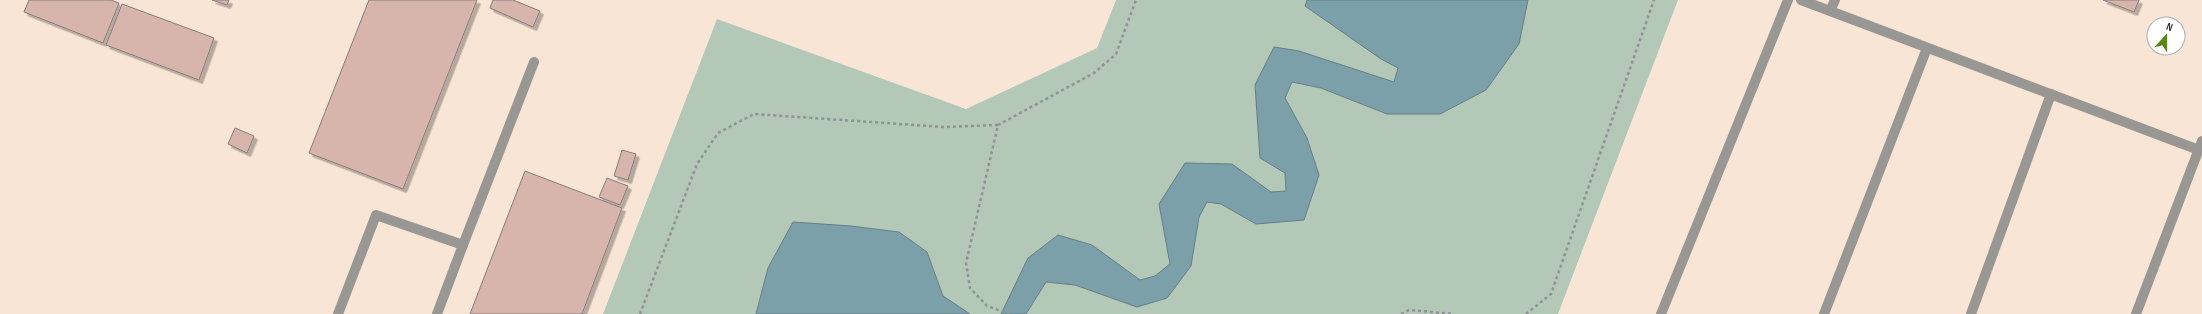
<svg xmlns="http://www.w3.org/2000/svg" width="2202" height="314" font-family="'Sofia Sans Condensed',sans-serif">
	<defs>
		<filter id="shadow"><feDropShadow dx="3.5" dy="3.5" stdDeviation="0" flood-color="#0004"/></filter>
	</defs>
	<rect width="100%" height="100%" fill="#f2f2f9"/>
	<g fill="#f9e5d6" fill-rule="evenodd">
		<polygon points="0,0 1116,0 1097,48 966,109 717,19 603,314 0,314"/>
		<path d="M1678,0h524v314h-644zM2154,24h24v24h-24z"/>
	</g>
	<polygon fill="#b3c8b7" points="1116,0 1678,0 1558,314 603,314 717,19 966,109 1097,48"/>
	<g fill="#7ca0aa" stroke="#657f86">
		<polygon points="1307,0 1528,0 1519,44 1486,90 1440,114 1387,114 1321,88 1292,82 1285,98 1307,138 1319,175 1304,220 1256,224 1221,204 1207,202 1199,217 1191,266 1167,298 1137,307 1075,285 1046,282 1026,314 1001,314 1028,258 1058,235 1092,245 1140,280 1155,276 1170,264 1159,204 1185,163 1232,164 1271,192 1286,191 1285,173 1260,158 1255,85 1274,47 1299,51 1394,82 1398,68 1381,59 1305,6"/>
		<polygon points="793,222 851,226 899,232 927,252 943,296 970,314 756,314 768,268"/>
	</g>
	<g fill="#d7b4ac" stroke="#857e7c" filter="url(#shadow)">
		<polygon points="29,0 111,0 119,3 103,43 24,12"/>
		<polygon points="212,0 229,0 227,5"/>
		<polygon points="369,0 477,0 403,189 309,153"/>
		<polygon points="493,0 513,0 540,11 533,27 490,8"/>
		<polygon points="2103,0 2139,0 2134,12"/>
		<polygon points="122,4 214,38 199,80 106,45"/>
		<polygon points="235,128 254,136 247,153 228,144"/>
		<polygon points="622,150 636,154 628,180 614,176"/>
		<polygon points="525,171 622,208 582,314 470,314"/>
		<polygon points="607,178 628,186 620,205 599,197"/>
	</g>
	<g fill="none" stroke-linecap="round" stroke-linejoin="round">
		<g stroke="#919196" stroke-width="2.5" stroke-dasharray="3 3" stroke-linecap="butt">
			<polyline points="640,314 697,164 718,133 754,114 944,127 998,125"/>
			<polyline points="1010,314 987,306 970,288 966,263 998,125 1094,73 1116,54 1136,0"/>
			<polyline points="1401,314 1409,310 1454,314"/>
			<polyline points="1526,314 1551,294 1654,0"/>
		</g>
		<g stroke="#989794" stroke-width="10">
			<polyline points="1801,0 2199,150"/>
			<polyline points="1830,11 1835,0"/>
			<polyline points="338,314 376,215 463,245 534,62"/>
			<polyline points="437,314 463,245"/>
			<polyline points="1661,314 1788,0"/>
			<polyline points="1824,314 1927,48"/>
			<polyline points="1971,314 2051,94"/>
			<polyline points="2136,314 2202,141"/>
		</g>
	</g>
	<g transform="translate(2166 36) rotate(21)"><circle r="19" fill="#ffffff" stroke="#acadad"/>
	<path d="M0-3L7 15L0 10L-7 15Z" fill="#588513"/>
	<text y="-6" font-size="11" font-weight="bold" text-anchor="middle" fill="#303133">N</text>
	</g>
</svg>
